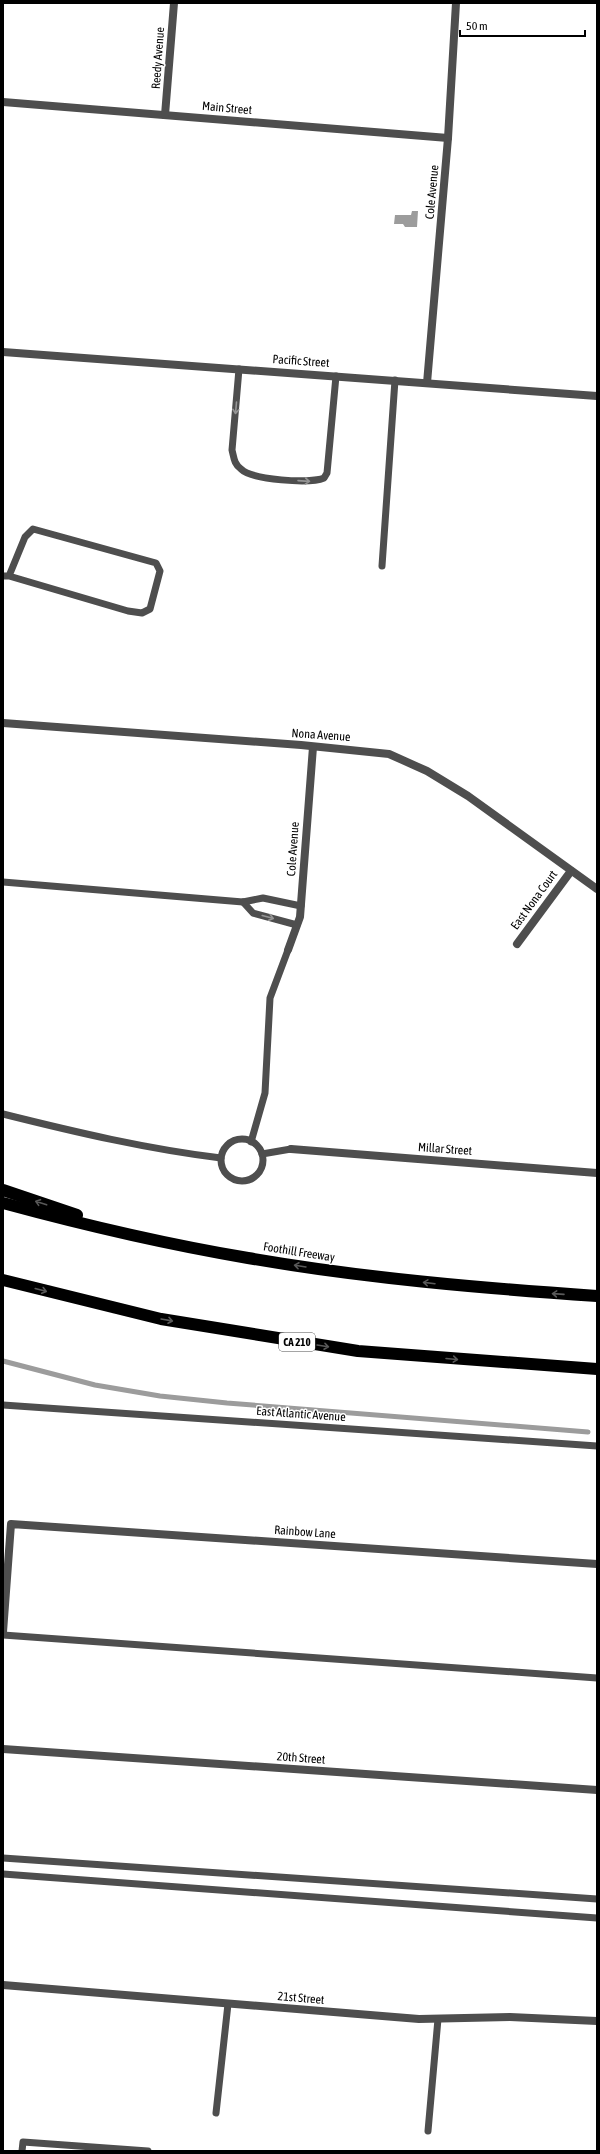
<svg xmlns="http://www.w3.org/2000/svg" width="600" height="2154" font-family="'Asap Condensed',sans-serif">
	<rect width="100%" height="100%" fill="#fff"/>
	<polygon fill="#9c9c9c" points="412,211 418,211 417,227 405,227 403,224 394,224 395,215 411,215"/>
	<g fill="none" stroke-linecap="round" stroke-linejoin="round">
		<polyline stroke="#9c9c9c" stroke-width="5" points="3,1361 95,1385 160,1396 227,1403 588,1432"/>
		<g stroke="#4e4e4e" stroke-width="7">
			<path d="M239,369l-7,81c2,8 2,14 9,19 11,11 69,15 83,9l3,-5 9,-97"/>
			<polyline points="382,566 395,380"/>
			<polyline points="3,576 9,576 128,611 142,613 150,609 160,571 156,563 33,529 25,537 9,576"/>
			<polyline points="3,882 243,902 263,898 301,906"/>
			<polyline points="243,902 253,913 297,925"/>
			<path d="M3,1114c72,18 144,35 218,44"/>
			<circle cx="242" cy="1160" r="21"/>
			<polyline points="251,1142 265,1093 270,998 288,950"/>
			<polyline points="262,1154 291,1149"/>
			<polyline points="3,1405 597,1446"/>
			<polyline points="3,1635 597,1678"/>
			<polyline points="3,1858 597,1899"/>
			<polyline points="3,1874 597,1918"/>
			<polyline points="216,2113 228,2004"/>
			<polyline points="428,2131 438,2019"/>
			<polyline points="22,2151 23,2142 148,2151"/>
		</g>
		<g stroke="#4e4e4e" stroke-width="8">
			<polyline points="3,102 448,138"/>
			<polyline points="165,115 174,3"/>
			<polyline points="427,383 448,138 456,3"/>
			<polyline points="3,723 301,745 389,754 427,771 468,796 597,889"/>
			<polyline points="517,944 571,871"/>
			<polyline points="288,950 300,917 313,747"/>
			<polyline points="291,1149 597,1173"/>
			<polyline points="3,1632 11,1524 597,1564"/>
			<polyline points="3,1749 597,1790"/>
			<polyline points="3,1985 419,2019 510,2017 597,2021"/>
		</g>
		<polyline stroke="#4e4e4e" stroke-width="8" points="3,352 597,396"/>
		<g stroke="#000" stroke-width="12">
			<polyline points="3,1190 77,1215"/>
			<path d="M3,1203c81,22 162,41 245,55 115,20 232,30 349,38"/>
			<polyline points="3,1280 161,1319 358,1351 597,1369"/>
		</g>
	</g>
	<defs><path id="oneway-shaft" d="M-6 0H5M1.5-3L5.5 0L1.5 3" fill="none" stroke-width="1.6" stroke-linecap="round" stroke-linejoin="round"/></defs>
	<g stroke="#959595">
		<use href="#oneway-shaft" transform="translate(236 408) rotate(95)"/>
		<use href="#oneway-shaft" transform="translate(304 481) rotate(4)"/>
		<use href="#oneway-shaft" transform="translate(268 917) rotate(15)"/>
	</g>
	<g stroke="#595959">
		<use href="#oneway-shaft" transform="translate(41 1203) rotate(-162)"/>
		<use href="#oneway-shaft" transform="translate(300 1266) rotate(-171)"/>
		<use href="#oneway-shaft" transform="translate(429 1283) rotate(-173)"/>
		<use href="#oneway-shaft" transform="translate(41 1290) rotate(15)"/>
		<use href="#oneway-shaft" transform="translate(558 1294) rotate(-176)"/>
		<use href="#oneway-shaft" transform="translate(167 1320) rotate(10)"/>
		<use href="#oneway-shaft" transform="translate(323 1346) rotate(9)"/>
		<use href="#oneway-shaft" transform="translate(452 1359) rotate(5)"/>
	</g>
	<g text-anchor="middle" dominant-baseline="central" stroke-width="3" stroke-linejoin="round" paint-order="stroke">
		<rect fill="#fff" stroke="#4c4c4c" stroke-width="1" x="279" y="1333" width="36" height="18" rx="3"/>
		<g font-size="11" font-weight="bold" fill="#000">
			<text x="297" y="1342">CA 210</text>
		</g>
		<g font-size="12" fill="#000" stroke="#fff">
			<text transform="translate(158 58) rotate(-86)">Reedy Avenue</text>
			<text transform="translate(227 108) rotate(5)">Main Street</text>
			<text transform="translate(432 192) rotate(-85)">Cole Avenue</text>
			<text transform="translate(301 361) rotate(4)">Pacific Street</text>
			<text transform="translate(321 735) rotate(4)">Nona Avenue</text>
			<text transform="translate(293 849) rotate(-86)">Cole Avenue</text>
			<text transform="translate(534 900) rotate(-54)">East Nona Court</text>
			<text transform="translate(445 1149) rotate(4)">Millar Street</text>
			<text transform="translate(299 1252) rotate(9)">Foothill Freeway</text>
			<text transform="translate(301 1414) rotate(4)">East Atlantic Avenue</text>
			<text transform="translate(305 1532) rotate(4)">Rainbow Lane</text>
			<text transform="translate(301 1758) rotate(4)">20th Street</text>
			<text transform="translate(301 1998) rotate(5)">21st Street</text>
		</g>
	</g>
	<rect width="600" height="2154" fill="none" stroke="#000000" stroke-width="8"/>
	<path d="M460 30v6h125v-6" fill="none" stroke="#000000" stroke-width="2"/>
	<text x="466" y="30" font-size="12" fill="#000000" stroke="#ffffff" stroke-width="3" paint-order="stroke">50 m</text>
</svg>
